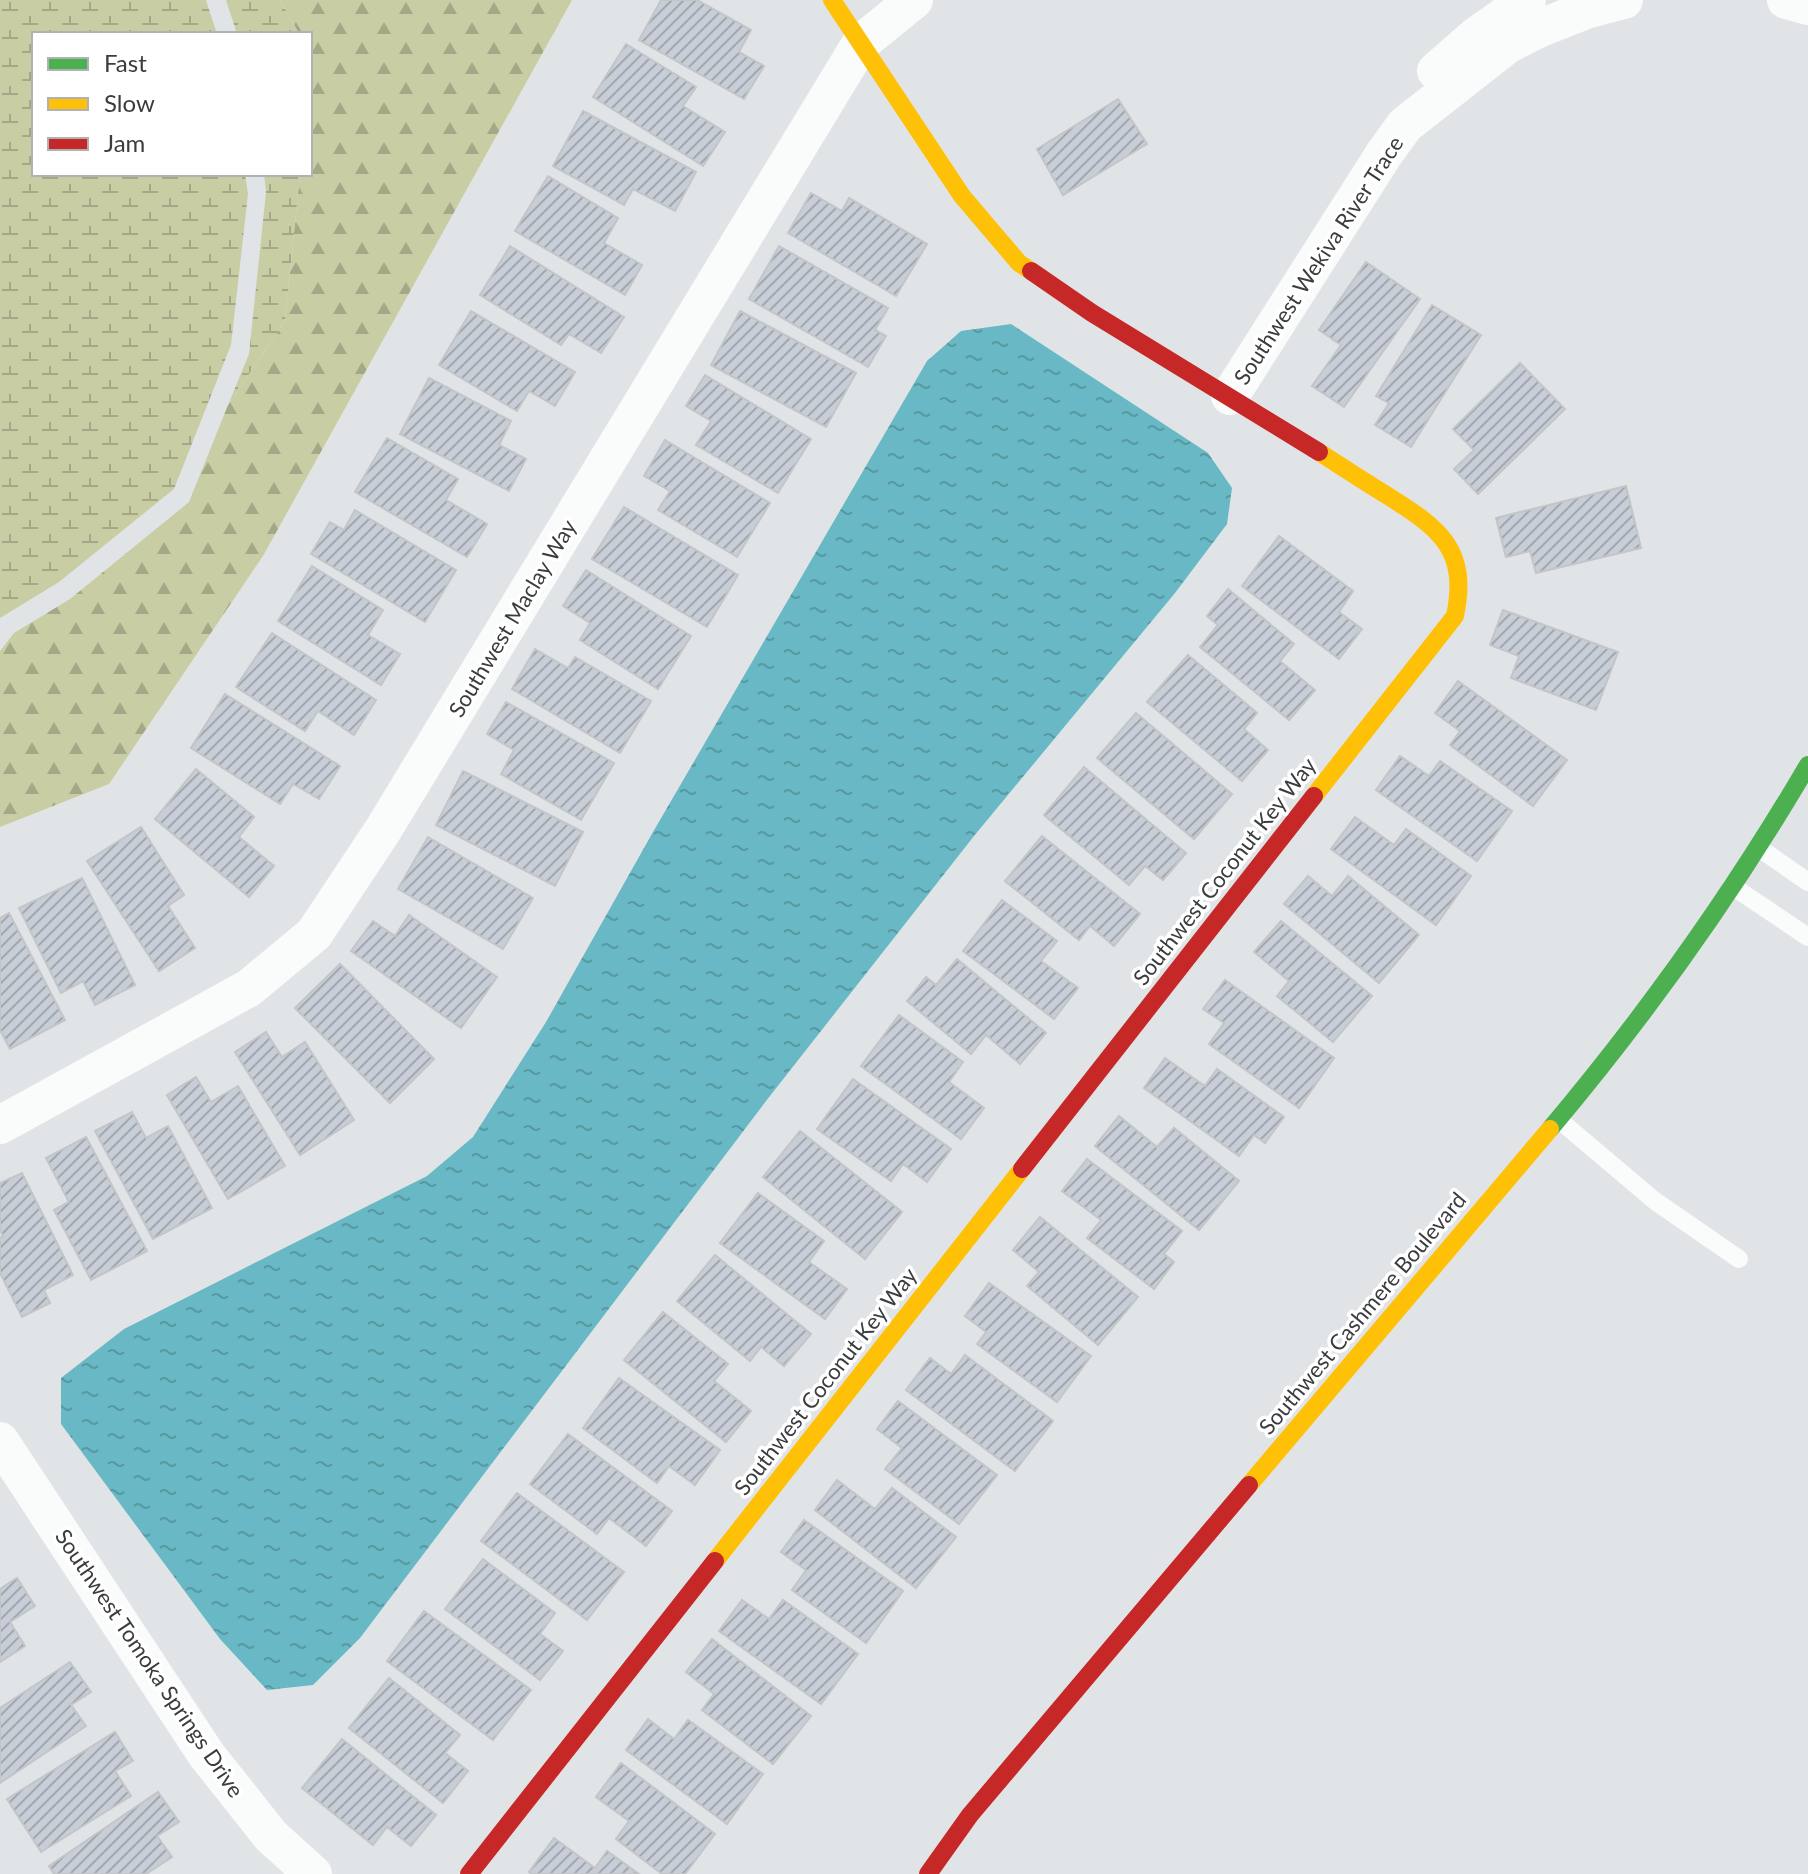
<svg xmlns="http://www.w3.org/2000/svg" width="1808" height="1874" font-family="Lato,sans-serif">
	<defs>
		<pattern id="forest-firs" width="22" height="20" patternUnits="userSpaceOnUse" patternTransform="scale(2)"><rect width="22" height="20" fill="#c9cda4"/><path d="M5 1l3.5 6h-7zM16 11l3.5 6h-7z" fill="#a4a887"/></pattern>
		<pattern id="wetland-marsh" width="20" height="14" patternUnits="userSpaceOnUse" patternTransform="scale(2)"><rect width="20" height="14" fill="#c9cda4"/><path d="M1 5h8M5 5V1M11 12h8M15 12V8" fill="none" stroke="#a4a887"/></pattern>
		<pattern id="water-ripples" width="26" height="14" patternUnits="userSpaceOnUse" patternTransform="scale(2)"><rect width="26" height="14" fill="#68b9c5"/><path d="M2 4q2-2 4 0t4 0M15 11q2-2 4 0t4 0" fill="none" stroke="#5798a1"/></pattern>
		<pattern id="building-hatch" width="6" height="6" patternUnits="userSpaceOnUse" patternTransform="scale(2)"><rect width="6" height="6" fill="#c8ced7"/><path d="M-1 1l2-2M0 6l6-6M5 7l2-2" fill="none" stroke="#a3a8b0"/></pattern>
	</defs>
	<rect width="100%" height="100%" fill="#e1e4e7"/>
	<polygon fill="url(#forest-firs)" points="280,0 572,0 263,556 109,784 0,827 0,651 14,633 70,599 189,502 228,405 285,321 300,174 310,174 310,34 299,34"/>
	<g fill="url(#wetland-marsh)">
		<polygon points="0,0 206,0 217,34 34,34 34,174 245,174 248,194 231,345 174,489 59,582 0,618"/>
		<polygon points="226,0 280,0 299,34 237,34"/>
		<polygon points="264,174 300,174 285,321 228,405 249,354 266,192"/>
	</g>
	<polygon fill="url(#water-ripples)" points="1011,324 1208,453 1232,488 1227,524 1175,593 974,836 766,1101 360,1638 313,1685 267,1690 220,1639 61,1424 61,1378 124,1329 427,1176 473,1137 546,1022 653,832 927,361 961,331"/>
	<g fill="url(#building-hatch)" stroke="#c3c5c7" stroke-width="2">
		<polygon points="661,0 697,0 751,30 739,52 764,66 744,99 639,40"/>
		<polygon points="626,44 696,87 683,106 725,132 703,166 593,97"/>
		<polygon points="1118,99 1147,144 1063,195 1037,149"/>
		<polygon points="583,111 696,172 675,211 633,189 624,205 553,166"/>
		<polygon points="548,176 618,218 604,243 642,265 625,295 515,231"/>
		<polygon points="811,193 842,211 849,198 927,244 896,296 788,233"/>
		<polygon points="510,246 624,317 601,353 569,334 561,345 480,295"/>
		<polygon points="779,246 888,308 875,330 886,336 868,367 749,299"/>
		<polygon points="1366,262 1420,299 1344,407 1312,386 1341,345 1319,330"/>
		<polygon points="1432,305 1481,335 1411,447 1375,425 1389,403 1376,396"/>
		<polygon points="471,311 575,372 555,406 529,391 517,411 439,365"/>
		<polygon points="740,311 856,373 826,427 711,365"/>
		<polygon points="1520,363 1565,409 1478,494 1454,469 1474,450 1453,429"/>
		<polygon points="705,375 811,439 778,493 696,445 711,421 686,406"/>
		<polygon points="429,378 511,421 499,445 526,459 509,491 400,434"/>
		<polygon points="387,438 458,479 446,500 487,524 467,557 355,492"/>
		<polygon points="665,440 770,503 737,557 658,510 670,491 644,476"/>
		<polygon points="1626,486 1641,548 1536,573 1530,551 1506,557 1496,518"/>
		<polygon points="624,507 738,575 707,627 592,559"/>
		<polygon points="355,510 456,570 425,622 311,554 330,522 344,530"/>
		<polygon points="1279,536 1353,591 1339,612 1362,629 1339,659 1242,586"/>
		<polygon points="312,566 383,610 368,635 400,654 381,685 278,621"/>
		<polygon points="586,570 691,636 658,689 580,640 590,623 563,606"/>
		<polygon points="1228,589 1294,644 1280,661 1315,690 1289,720 1200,647 1218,625 1207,616"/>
		<polygon points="1503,610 1618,652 1596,710 1511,678 1519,656 1490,645"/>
		<polygon points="272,633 376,700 354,735 318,711 305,731 236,687"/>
		<polygon points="535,649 568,668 575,657 651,701 620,753 512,689"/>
		<polygon points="1188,655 1257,713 1244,729 1268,750 1242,781 1147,702"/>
		<polygon points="1458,681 1567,760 1533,806 1450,745 1460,731 1435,713"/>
		<polygon points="225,694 340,766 319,799 293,784 280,804 191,748"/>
		<polygon points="506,702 614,763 581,820 501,774 514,750 487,734"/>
		<polygon points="1136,713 1232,794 1194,839 1097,758"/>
		<polygon points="1400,756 1429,776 1440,761 1512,811 1477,861 1376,790"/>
		<polygon points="1084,767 1186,853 1163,880 1145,866 1129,885 1044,815"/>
		<polygon points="196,769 254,817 239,837 274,866 249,897 155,819"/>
		<polygon points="463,771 583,832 555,886 436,825"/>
		<polygon points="1355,817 1394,845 1406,829 1471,876 1436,925 1331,849"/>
		<polygon points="141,827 184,895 168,906 195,948 159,971 87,861"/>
		<polygon points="1042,836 1140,914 1114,946 1090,926 1079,940 1005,881"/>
		<polygon points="428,837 533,898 503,949 398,889"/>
		<polygon points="1308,876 1332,896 1348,876 1419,935 1379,983 1284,904"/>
		<polygon points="82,878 135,985 95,1005 83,981 61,993 19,908"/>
		<polygon points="1002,900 1057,941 1041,961 1078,988 1054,1019 963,951"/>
		<polygon points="9,913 65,1020 10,1049 0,1030 0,918"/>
		<polygon points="409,915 497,977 461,1028 351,951 373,921 395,936"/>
		<polygon points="1281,921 1372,996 1333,1042 1277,996 1289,981 1254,952"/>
		<polygon points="957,959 1046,1033 1020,1064 986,1035 971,1054 907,1001 926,977 936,985"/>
		<polygon points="340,964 434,1059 390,1103 295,1008"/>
		<polygon points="1225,980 1334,1058 1299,1108 1209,1044 1224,1023 1203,1009"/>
		<polygon points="899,1015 963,1062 949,1082 984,1108 961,1139 861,1066"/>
		<polygon points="266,1032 282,1057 305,1042 354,1120 300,1155 235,1052"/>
		<polygon points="1165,1058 1205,1086 1217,1069 1284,1117 1265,1143 1254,1135 1239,1156 1144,1088"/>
		<polygon points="196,1077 211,1102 238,1086 285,1166 228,1199 167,1095"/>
		<polygon points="853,1079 951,1149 927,1182 903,1164 891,1181 817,1129"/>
		<polygon points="132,1112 146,1138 168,1126 212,1208 153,1239 95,1131"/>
		<polygon points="1119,1116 1157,1147 1174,1128 1239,1181 1199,1230 1095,1146"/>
		<polygon points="800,1131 902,1212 865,1259 763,1177"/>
		<polygon points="86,1137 147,1251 91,1280 54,1210 69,1202 46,1158"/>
		<polygon points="1087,1159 1182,1231 1164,1254 1174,1262 1154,1289 1087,1238 1101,1220 1062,1191"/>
		<polygon points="22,1173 73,1275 44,1290 50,1303 22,1317 0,1273 0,1238 3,1236 0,1230 0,1183"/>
		<polygon points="758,1193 824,1241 809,1262 847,1289 825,1319 720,1243"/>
		<polygon points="1040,1217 1138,1297 1098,1345 1027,1286 1039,1272 1013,1250"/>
		<polygon points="715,1255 811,1334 784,1366 761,1347 750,1361 677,1301"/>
		<polygon points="989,1283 1091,1356 1057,1402 977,1344 986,1332 965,1316"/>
		<polygon points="663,1312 728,1364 714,1381 751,1411 726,1442 624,1360"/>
		<polygon points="965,1355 1053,1421 1015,1471 906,1390 930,1358 951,1374"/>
		<polygon points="619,1378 720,1450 695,1485 669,1466 657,1483 583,1428"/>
		<polygon points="898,1401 997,1475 959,1524 885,1469 902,1448 877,1429"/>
		<polygon points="568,1434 672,1511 646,1546 609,1518 597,1534 530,1484"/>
		<polygon points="837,1480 875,1509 892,1488 956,1537 916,1588 815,1510"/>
		<polygon points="517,1493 624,1572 587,1620 481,1541"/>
		<polygon points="804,1520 903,1591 866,1643 792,1590 806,1570 781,1552"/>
		<polygon points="483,1559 555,1613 540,1634 563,1651 540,1680 445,1609"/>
		<polygon points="17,1578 35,1606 10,1622 25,1646 0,1662 0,1589"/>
		<polygon points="742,1600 769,1619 783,1600 858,1654 821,1704 719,1631"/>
		<polygon points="424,1611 531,1690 493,1740 387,1661"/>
		<polygon points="712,1639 811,1716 773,1764 702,1710 714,1694 686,1672"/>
		<polygon points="70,1662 91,1692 71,1705 86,1726 0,1783 0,1708"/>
		<polygon points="389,1678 460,1735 445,1753 468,1771 443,1803 349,1728"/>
		<polygon points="648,1719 674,1739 688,1720 763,1774 727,1824 626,1750"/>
		<polygon points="115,1732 133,1761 115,1771 131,1796 41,1852 7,1799"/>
		<polygon points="342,1739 436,1815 411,1846 387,1827 373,1845 302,1788"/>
		<polygon points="621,1763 715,1834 685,1874 662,1874 616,1839 629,1821 596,1797"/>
		<polygon points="158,1792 179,1822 157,1836 172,1857 146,1874 54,1874 49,1866"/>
		<polygon points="554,1838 595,1868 607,1851 639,1874 532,1874 529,1872"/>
	</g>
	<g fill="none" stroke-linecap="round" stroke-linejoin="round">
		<g stroke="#fafbfb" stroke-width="18">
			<polyline points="1759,848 1808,882"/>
			<polyline points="1732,886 1808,937"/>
			<polyline points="1558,1119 1655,1201 1739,1259"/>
		</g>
		<g stroke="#fafbfb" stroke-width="38">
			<polyline points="1786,0 1808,6"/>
			<polyline points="1436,71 1476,36 1527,0"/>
			<polyline points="1230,396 1384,154 1405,125 1507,45 1538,29 1586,10 1624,0"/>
			<polyline points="0,1125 249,988 314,934 383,830 861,43 914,0"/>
			<polyline points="0,1441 206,1754 271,1836 313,1874"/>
		</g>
		<path stroke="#4caf50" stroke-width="18" d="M1550,1129c95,-113 183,-236 258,-364"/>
		<g stroke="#ffc107" stroke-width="18">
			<polyline points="832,0 962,196 1019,263 1031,271"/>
			<path d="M1314,796l141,-180c14,-67 -16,-88 -67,-120 -23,-14 -46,-29 -69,-44"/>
			<polyline points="1249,1485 1550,1129"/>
			<polyline points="715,1561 1022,1169"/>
		</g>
		<g stroke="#c62828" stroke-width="18">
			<polyline points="1031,271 1092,313 1319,452"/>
			<polyline points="1022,1169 1314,796"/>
			<polyline points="469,1874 715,1561"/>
			<polyline points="928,1874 970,1815 1249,1485"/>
		</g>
	</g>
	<g text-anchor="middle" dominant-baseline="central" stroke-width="7" stroke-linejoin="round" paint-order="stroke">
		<g font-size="22" fill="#3a3c3e" stroke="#fff">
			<text transform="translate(1318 260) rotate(-57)">Southwest Wekiva River Trace</text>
			<text transform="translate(512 618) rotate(-59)">Southwest Maclay Way</text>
			<text transform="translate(1224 871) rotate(-52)">Southwest Coconut Key Way</text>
			<text transform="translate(1362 1313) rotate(-50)">Southwest Cashmere Boulevard</text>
			<text transform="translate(825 1381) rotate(-52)">Southwest Coconut Key Way</text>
			<text transform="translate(150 1663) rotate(56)">Southwest Tomoka Springs Drive</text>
		</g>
	</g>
	<rect x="32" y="32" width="280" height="144" fill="#ffffff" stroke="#b0b1b2" stroke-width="2"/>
	<rect x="48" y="58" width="40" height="12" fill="#4caf50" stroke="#b0b1b2" stroke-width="2"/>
	<text x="104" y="72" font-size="24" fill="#3a3c3e">Fast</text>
	<rect x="48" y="98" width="40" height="12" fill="#ffc107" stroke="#b0b1b2" stroke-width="2"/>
	<text x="104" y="112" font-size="24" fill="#3a3c3e">Slow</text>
	<rect x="48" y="138" width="40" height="12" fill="#c62828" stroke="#b0b1b2" stroke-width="2"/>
	<text x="104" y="152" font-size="24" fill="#3a3c3e">Jam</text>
</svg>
